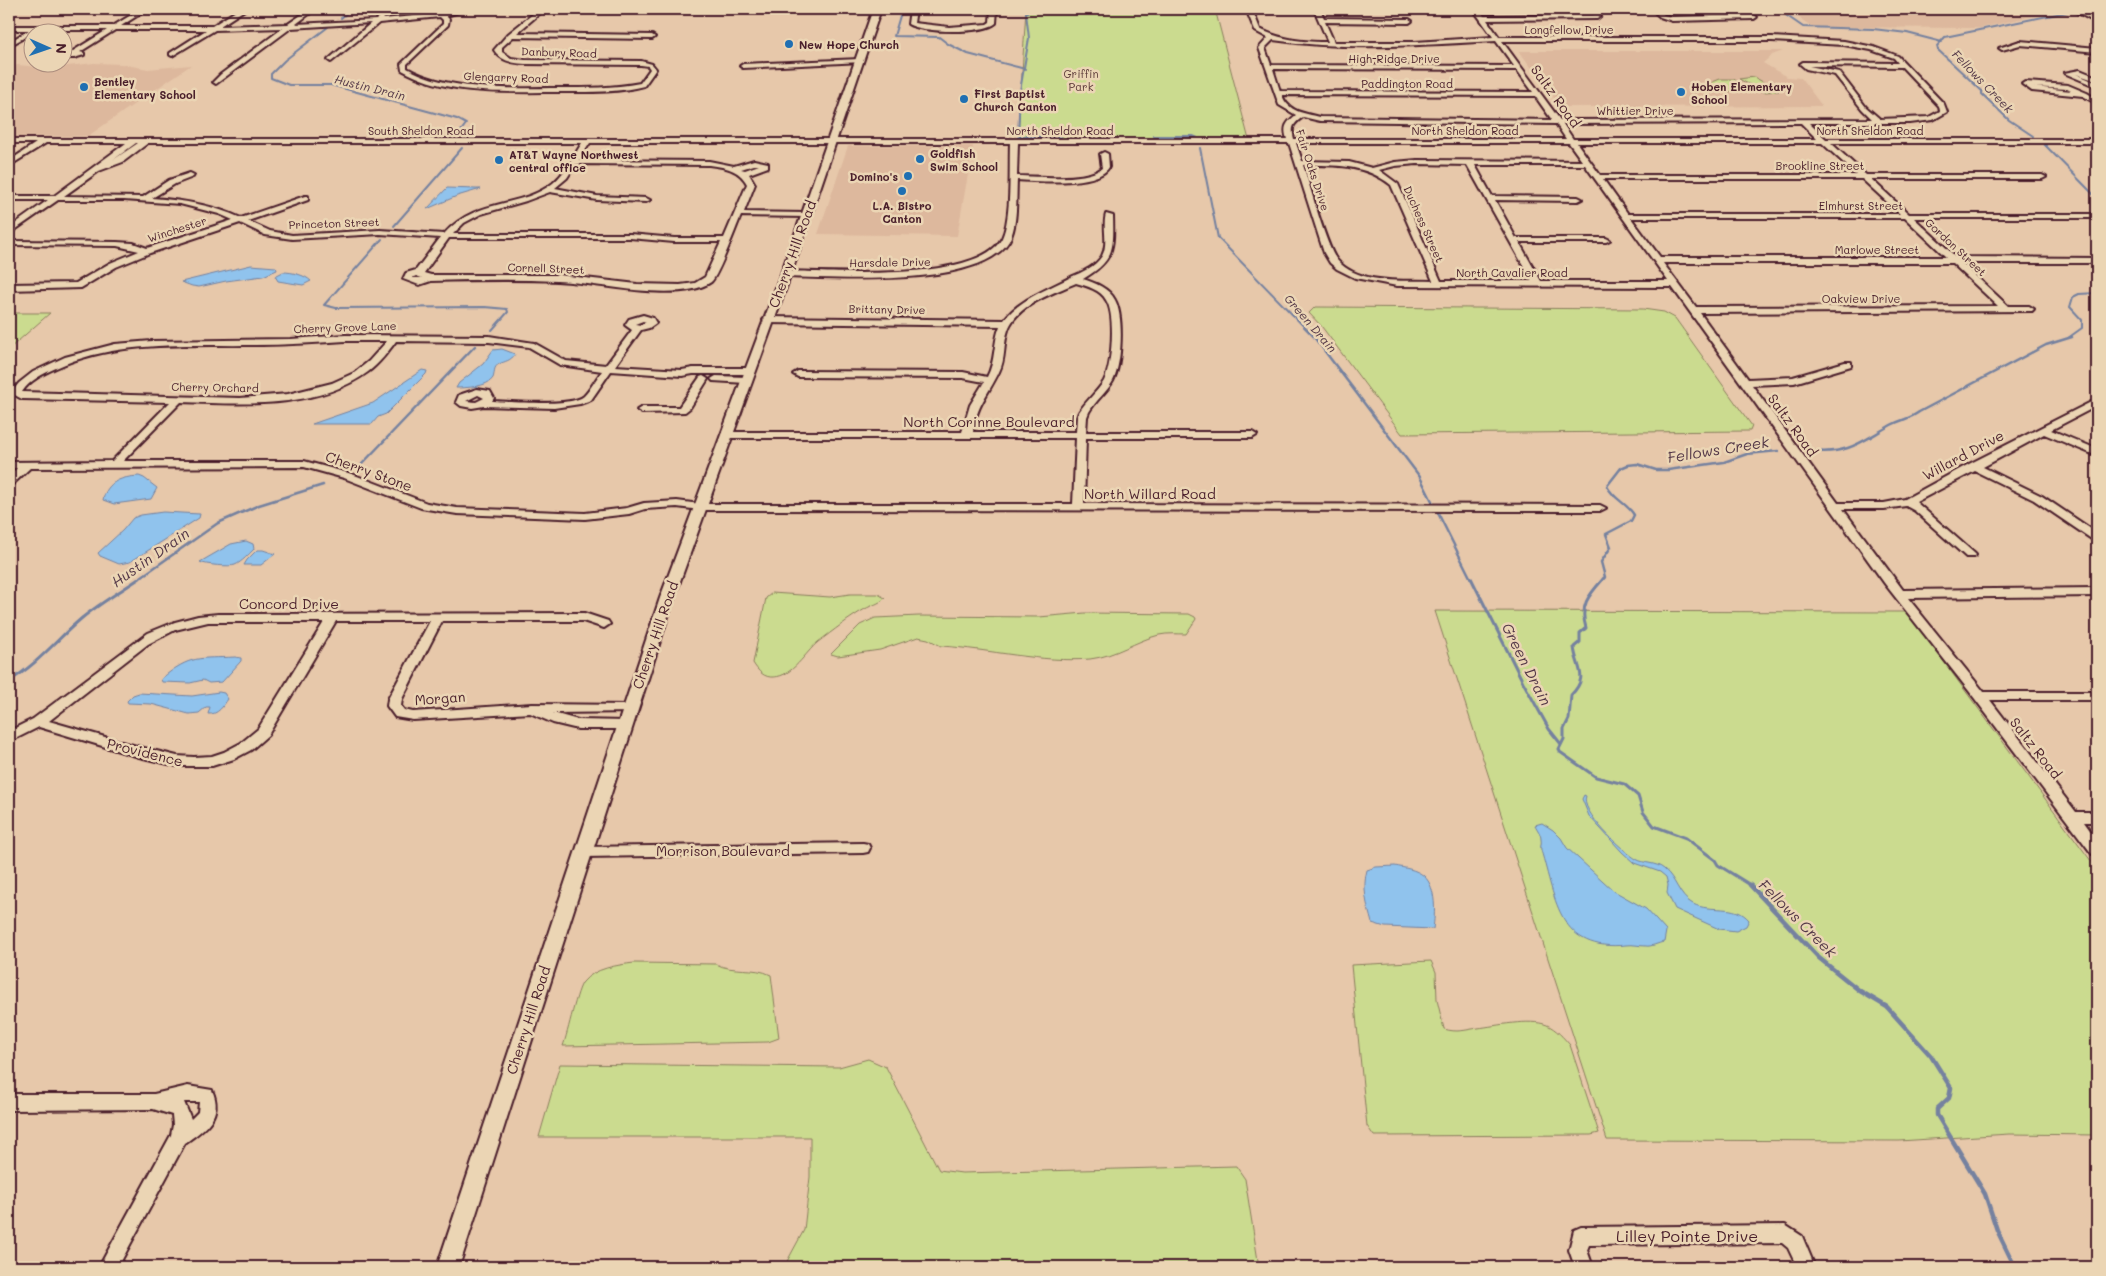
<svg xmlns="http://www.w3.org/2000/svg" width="2106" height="1276" font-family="Mali,sans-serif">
	<rect width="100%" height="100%" fill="#e7c8aa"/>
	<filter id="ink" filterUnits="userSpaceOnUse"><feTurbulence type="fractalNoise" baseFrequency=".02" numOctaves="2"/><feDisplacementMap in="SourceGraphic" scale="10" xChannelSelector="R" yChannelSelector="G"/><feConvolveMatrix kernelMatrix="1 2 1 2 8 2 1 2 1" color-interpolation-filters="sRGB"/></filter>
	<g filter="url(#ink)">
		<g fill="#ddb89d">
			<polygon points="1787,9 2064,9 1980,28 1812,27"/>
			<polygon points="1519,51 1783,51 1772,55 1763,63 1787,77 1801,78 1822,106 1561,107"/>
			<polygon points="94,63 121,64 148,69 191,65 88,136 9,137 9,70 17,65 50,68"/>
			<polygon points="848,146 973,146 957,236 818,234"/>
		</g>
		<g fill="#cbdb8f" stroke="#8a7d5d">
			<polygon points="1026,9 1215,9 1249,140 1018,137"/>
			<polygon points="1754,77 1779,91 1763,92 1739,79"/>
			<polygon points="1720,79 1734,79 1748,91 1712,92 1709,87 1710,83"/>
			<polygon points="1315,307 1643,309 1664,312 1675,318 1752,426 1750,431 1402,434 1322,327 1309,313"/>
			<polygon points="9,313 50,313 9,349"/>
			<path d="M772,593l58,4 20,-3h28l7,4c-6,6 -13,7 -20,11 -16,9 -32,22 -47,33 -13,11 -25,34 -44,35 -10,1 -16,-6 -21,-14l13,-65z"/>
			<polygon points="1435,611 1907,612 2097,869 2097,1135 2009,1134 1899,1141 1607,1140"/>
			<path d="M1085,613l104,1 6,3 1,2 -10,15c-8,0 -18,-1 -27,1 -24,6 -43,21 -69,24 -48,4 -101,-10 -149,-13l-13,-7 -10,-2 -38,13 -42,6 -7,-2 29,-29 15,-7 44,-2 120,1z"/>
			<path d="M1431,961l5,11 1,28 7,29c13,4 21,1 34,-1 17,-2 52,-10 69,-3 9,4 16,12 23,20l29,88 -8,2 -217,1 -7,-10 -16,-161z"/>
			<path d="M634,963l82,1c17,9 38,2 55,11l8,63 -11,4 -205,4c5,-13 14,-58 20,-64 11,-14 35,-17 51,-19z"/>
			<polygon points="868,1059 886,1067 939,1170 962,1173 1236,1166 1245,1179 1259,1267 784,1267 804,1230 810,1177 810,1137 539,1137 560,1064 839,1067"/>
		</g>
		<g fill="#90c3ed" stroke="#74819f">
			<polygon points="447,188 476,189 481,189 457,196 427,209"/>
			<polygon points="251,265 276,267 277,270 263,276 226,281 199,287 192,286 181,282"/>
			<path d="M283,272c9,0 22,3 28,9l-8,4 -25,-4 -3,-5z"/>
			<path d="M502,349l13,5c-4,7 -10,7 -16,10 -6,3 -4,9 -6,14 -5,9 -28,10 -37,10l3,-5 24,-19 10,-14z"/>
			<polygon points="422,370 427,371 426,374 386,414 378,417 372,424 312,424 373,403"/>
			<path d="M139,476l5,2 13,10 -6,11 -37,5 -11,-4c4,-19 19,-23 36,-24z"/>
			<polygon points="163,512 200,514 199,518 130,562 119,564 100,556 98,553 123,530 133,518 141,515"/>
			<path d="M246,541l7,3 1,5c-5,5 -12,13 -19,16 -4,2 -31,0 -35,-3l31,-18z"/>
			<polygon points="257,550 263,550 275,554 261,565 244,565 247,560"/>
			<path d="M235,657l6,1v3l-19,21 -13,1 -6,-3 -13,3 -28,-1 -1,-3c30,-25 38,-20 74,-22z"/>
			<path d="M219,692l5,1 4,6c-5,7 -10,16 -20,15l2,-7h-4l-7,6 -10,1 -38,-10 -23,-1 -1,-2 6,-6 6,-2 53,3z"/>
			<path d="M1584,795l2,1c-7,15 37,55 50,63 8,5 20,3 28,10 12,9 14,27 29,35 18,9 42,-1 56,16l-3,6 -10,5 -17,-2 -44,-20 -8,-16 1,-8 -2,-8 -6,-5 -26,-9 -12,-11 -33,-36 -7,-17z"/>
			<path d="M1542,823l11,7 8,8 6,10 47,43 32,18 20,22 -2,11c-6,1 -13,5 -18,4 -7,0 -13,-2 -20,-1 -67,7 -70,-44 -85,-95 -1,-4 1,-7 0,-11 0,-5 -4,-10 -6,-14z"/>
			<path d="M1395,866c9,2 21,3 29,10 13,12 11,38 9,53l-48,-2 -13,-4c-5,-18 -10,-35 -5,-53l9,-3z"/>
		</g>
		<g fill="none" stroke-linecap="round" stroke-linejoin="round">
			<g stroke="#74819f" stroke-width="2">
				<polyline points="902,9 894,36 939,37 948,44 968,54 1025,69"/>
				<polyline points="1030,9 1026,13 1029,38 1020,91 1018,136 1061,136"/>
				<polyline points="1777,9 1803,27 1873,29 1907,33 1942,42"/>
				<polyline points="2090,9 2093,9"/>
				<polyline points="341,18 352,9"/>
				<polyline points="328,27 285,60 271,74 271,78 289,85 331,85 457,119 466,124 458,135"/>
				<polyline points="1154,136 1193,136 1198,138"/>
				<polyline points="2033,136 2009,120 1982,94 1982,91 1938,50 1937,46 1945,37 2067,12"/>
				<polyline points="2043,143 2097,198"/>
				<polyline points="1200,148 1218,238 1315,338"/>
				<polyline points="394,226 462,148"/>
				<polyline points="382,239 324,305 336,308 485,307 507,309 508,312 492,330"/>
				<polyline points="2068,338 2082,328 2082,320 2070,307 2073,297 2079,294 2097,293"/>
			</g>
			<g stroke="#74819f" stroke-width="2.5">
				<polyline points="1314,337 1420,477 1433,503"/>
				<path d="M1813,451c35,4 49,-10 78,-26 11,-6 17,-5 28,-13l127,-67 26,-8"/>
				<polyline points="362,464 475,346"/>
				<polyline points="1437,511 1471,579"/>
				<polyline points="138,579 218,523 259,505 323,485"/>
				<path d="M1603,579l2,-2 -4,-15 10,-15 -5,-13 25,-13 3,-6c-7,-12 -21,-16 -27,-29l14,-18 7,-3 9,-1 19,6h12l56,-8 23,-8 31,-3"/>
			</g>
			<g stroke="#74819f" stroke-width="3">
				<polyline points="1471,578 1523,682 1549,729 1561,744"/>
				<path d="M1604,578c-15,17 -25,27 -18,50l-6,5v9l-6,5c2,21 16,29 -3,48l-2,24 -5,10v10l-5,10 1,3 36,25 28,7 14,12 5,16 11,14 32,12 29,22 3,5 34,21"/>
				<path d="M9,681c29,-17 48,-42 73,-63 18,-15 39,-27 58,-40"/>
			</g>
			<polyline stroke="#74819f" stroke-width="4.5" points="1750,885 1819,958 1860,991 1887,1007 1931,1056 1951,1088 1949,1098 1937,1109 1937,1115 1985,1194 1997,1230 2015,1267"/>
			<g stroke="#4a1f2b" stroke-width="4">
				<g id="minor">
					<path d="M141,9h7l-27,17h91l27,-17h7l-26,17 68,-2 22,-15h6l-20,15 80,-4 13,-11h6l-12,10 52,-5 -1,-1 3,-2 5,2 27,-4 -23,7 3,3 -1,6 -41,39v4c42,24 105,20 152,20 27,0 54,0 81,-5l10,-14 -2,-3 -7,-1 -116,-1c-13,-1 -24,-3 -31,-14l14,-16 31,-25h6l-28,24 135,2 3,2 -3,2 -139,-2 -11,10v5l9,6 14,2 116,1 11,3 4,5 -12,17c-27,7 -56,6 -84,6 -51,0 -113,4 -158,-22l-1,-6 42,-40v-4l-3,-3 -61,6 -48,39 -3,-2 1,-1 42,-36 -80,5 -75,56 -3,-2 8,-8 62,-46 -68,2 -43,26 -2,-1v-2l36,-23h-91l-35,22 4,1v2l-10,3h-12v-4l11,-3 34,-21h-69l-29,16v-4l20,-12h-20v-4h104z"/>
					<path d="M910,9h6l-2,14 35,4 38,-3 3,-2 1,-13h6l-1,14c-12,11 -74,10 -88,1z"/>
					<path d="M1246,9h6l8,20c21,11 44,13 68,13l-14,-33h6l4,9 85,1 3,2 -3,2 -84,-1 9,20h81l78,-5 -20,-28h6l5,7 110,-1 -5,-6h6l6,7 -4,3 -110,1 12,17h273l72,4 30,6 24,9 46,48 3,8 -14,8 -23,3h-101l17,16h271v4h-266l35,32h176l4,2 -4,2h-171l38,35h188v4h-183l42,39 141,1v5h-135l46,43h21l5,3 -2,2 -332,2 48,66 45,-2 52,-15h6v4l-57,17 -42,2 86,118h46l21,-4 64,-35 128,-65v7l-46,24 46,19v7l-53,-22 -61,33 59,29 55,37v8l-4,-1 -59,-40 -59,-29 -59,31 58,51 2,2 -2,2h-8l-51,-46 -9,-5 -22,3h-41l60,81 194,-2v8l-189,2 76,94h113v8h-107l86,112h21v10h-13l13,18v15l-5,-1 -123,-163 -84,-107 -213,-297 -275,-1 -42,-8 -18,-9 -7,-6 -6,-10 -35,-110h-271l-1,33c22,0 68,6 85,-8l-2,-14 4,-2 4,2 1,13c-11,20 -72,14 -92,13 -1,18 1,45 -8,61 -29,48 -173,37 -223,36l-4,-3 4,-3c45,1 193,12 216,-33 10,-21 7,-70 8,-95h-420l-11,17 130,1 25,5 20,-6 14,3v4l-19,7 6,10 -11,28 62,1 4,2 -4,2 -65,-1c-5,11 -23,61 -30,66 -32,22 -116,0 -154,-1 -42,-2 -84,-1 -126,0l-12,4 -16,-6 3,-6 10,-3 24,-32 -60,-4 -88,5 -27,-4 -25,-12 -90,30 -34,14 -35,21 -72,2v-6l67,-1 34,-20 29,-12 -22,-5 -108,-1v-4l108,1 16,1 14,5 86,-28 -14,-6 -39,-10 -56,-4h-66l-49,34v-6l39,-28h-39v-4h45l72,-53h-80l-37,23v-5l27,-18h-27v-4h1278c-4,-12 -1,-16 9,-24l-17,-10 -20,-57 9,-10 -13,-7zM1273,40c74,11 149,5 223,1l18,25 -243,-1 -6,-17zM1502,41h270l72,4 27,5 23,8 4,5 -95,-1 -3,2 6,5 29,6 27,34 10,10 -312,1zM1809,66l93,1 37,39 1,5 -11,6 -49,2 -14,-12 -27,-35zM1273,69l244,1 16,22 -253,-1zM1282,95l253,1 17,24 -232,-3c-16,-4 -32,-5 -38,-22zM1303,117l17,4 236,3 10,15h-272c-3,-12 -1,-15 9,-22zM1801,123l16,16h-244l-10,-15zM136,143h2l-25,17zM148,143h434c-9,14 -16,29 -29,40 -33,26 -76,14 -109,51l-64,-4 -88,5 -22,-4 -22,-10 60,-21v-4h-3l-64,22c-28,-13 -58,-18 -89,-20l23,-14 18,-7 1,-2 -4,-2 -21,7 -26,17 -79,-1 35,-25 24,-9zM1296,143h273l13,18 -165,-1 -22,2 -23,6 -23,-6 -47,-1zM1577,143h245l35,32h-257zM576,164l133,1c16,2 30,4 38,19l-23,54h-50l-44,-4h-177l11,-11 17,-9 45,-13 24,-9 47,8 49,2 4,-2 -4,-2 -49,-2 -42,-8 12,-10zM1417,164l50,1 65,116h-91l-43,-97 -19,-14 16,-4zM754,165h5l-14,5 -4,-1zM1303,165c32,0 62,-1 88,20l42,96c-30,-1 -74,4 -96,-21 -11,-13 -27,-75 -34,-95zM1475,165h110l83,116h-127l-22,-39h87l4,-2 -4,-2h-90l-21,-38 83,1 4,-2 -4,-2 -86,-1zM1603,179h259l38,35h-272zM1631,218h274l41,39h-286zM449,238h181l44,4h47l-16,35 -10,6 -15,2 -43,-1 -78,-9h-128l-7,-2zM1663,263h289l46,43 -302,1zM416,276l6,2h-10z"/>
					<polygon points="1651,9 1657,9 1664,15 1672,17 1754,15 1757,17 1754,19 1672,21 1660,17"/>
					<polygon points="2020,41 2097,48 2097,52 2020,45 2002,50 1999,48"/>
					<polygon points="860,59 863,61 862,62 743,68 740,66 743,64"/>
					<polygon points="2080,70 2097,77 2097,81 2076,74 2097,83 2097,87 2064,73"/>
					<path d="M2025,82l43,3 19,8 10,6v5l-14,-8 -51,-5 -10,-7zM2033,87l34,2 4,2 -37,-4z"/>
					<path d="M1106,214l7,2c1,33 1,45 -30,63 12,4 26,9 32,21 9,16 7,64 -2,81 -6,11 -17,19 -24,31l-2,5 -1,15h166l5,3 -5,3h-166l-2,66 516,1 6,3 -6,3 -900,-1 -23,-3 -32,2 -16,5 -44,5 -128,-5 -36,-6 -77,-30 -40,-11 -274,1 -17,16 -4,1v-9l8,-8h-8v-6l103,-1 58,-59 -148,-3 -11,-6 8,-10 14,-11 32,-15 50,-13 37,-3 139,-2 54,-4 144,1 45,7 32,18 40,4 26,-35 -7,-5 4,-6 14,-4 10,3 3,5 -7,5 -8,2 -26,36 67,4 11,-2h57l5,3 -5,3h-57l-11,2 -71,-5 -20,29 -11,4 -26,4 -70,-2 -12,2 -11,-2 -5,-4 3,-7 18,-6 13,2 4,7 -2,3c18,1 79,6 92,-5 7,-7 12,-18 18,-25l-42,-6 -31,-18 -40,-5 -93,-1c-8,11 -17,23 -28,31 -52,38 -126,32 -187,30l-58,59h181l48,13 75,29 30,5 128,5 42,-5 17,-5 33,-2 23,3h373l3,-66h-350l-5,-3 5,-3h236l8,-27 14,-23 -21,-4 -165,-1 -5,-3 5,-3 165,1 24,5c9,-16 6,-35 13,-51l-232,-3 -5,-3 5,-3 236,3c14,-20 46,-32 67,-43 11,-5 24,-10 31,-21 7,-13 0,-29 4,-42zM1076,283c11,3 25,7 30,17 10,15 6,65 -2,81 -7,11 -18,20 -25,31l-2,5 -1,15h-103c4,-28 15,-37 26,-60 7,-13 4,-28 9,-42 8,-25 46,-37 68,-47zM643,321l3,1 -5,3 -6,-1zM345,341h42l-18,20 -15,12 -22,10 -44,11 -48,4 -218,-6c8,-12 21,-18 34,-24 61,-28 132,-22 198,-23 30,0 61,-2 91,-4zM478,395l6,3 -8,4 -10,-1z"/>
					<polygon points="703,376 708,379 690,408 685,412 642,413 637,410 642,407 679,407 700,377"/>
					<polygon points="716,376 746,377 751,380 746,383 713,381 711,379"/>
					<path d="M584,613l24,8 2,3 -6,4 -21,-7h-141l-40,78 -1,7 3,4 9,2 119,-8 98,1 5,1 2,3 -2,3 -82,1 25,7 47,1 5,2 2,3 -2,3h-52l-25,-6 -23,-10 -117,7 -18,-3 -8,-11 1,-7 42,-78h-94l-68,114 -17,15 -17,9 -22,7h-35l-38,-9 -100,-30 -30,15v-11l24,-12 115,-86 27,-11 23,-6 20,-2zM208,622h116l-66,107 -17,14 -17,9 -12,4 -18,1 -17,-1 -37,-9 -91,-26 99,-77 27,-14z"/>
					<polygon points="863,843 868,844 870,848 868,852 863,853 583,857 578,856 576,852 578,848 583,847"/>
					<path d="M188,1086l24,4c12,26 -7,39 -27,53l-67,124h-19l72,-132 2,-10 -1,-10 -19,-6 -144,1v-16h145zM184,1102h15l-1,10 -7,7z"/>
					<polygon points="1785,1225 1802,1236 1815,1267 1797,1267 1788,1248 1782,1243 1589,1245 1587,1250 1593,1267 1575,1267 1569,1250 1574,1230 1581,1227"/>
				</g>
			</g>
			<g stroke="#4a1f2b" stroke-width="4">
				<g id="major">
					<polygon points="873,9 881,9 791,274 674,598 459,1267 437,1267 660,598 781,274"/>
					<polygon points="2070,9 2079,9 2097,18 2097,23"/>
				</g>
			</g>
			<use href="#minor" fill="#ebd5b4" fill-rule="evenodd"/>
			<use href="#major" fill="#ebd5b4" fill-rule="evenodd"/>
		</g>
	</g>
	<g fill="#1f6fb2" stroke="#ebd5b4" stroke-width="2">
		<circle cx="789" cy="44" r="5"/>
		<circle cx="84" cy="87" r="5"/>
		<circle cx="1681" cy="92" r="5"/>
		<circle cx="964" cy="99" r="5"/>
		<circle cx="920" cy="159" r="5"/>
		<circle cx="499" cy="160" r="5"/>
		<circle cx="908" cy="176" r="5"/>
		<circle cx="902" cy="191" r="5"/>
	</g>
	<g text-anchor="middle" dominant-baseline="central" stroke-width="5" stroke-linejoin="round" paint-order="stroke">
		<g font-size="11" fill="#4a1f2b" stroke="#ebd5b4">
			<text x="1569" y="29">Longfellow Drive</text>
			<text transform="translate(559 52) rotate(2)">Danbury Road</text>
			<text x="1394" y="58">High-Ridge Drive</text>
			<text transform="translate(506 77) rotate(2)">Glengarry Road</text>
			<text x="1407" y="83">Paddington Road</text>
			<text x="1635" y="110">Whittier Drive</text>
			<text x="421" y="130">South Sheldon Road</text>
			<text x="1060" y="130">North Sheldon Road</text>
			<text x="1465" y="130">North Sheldon Road</text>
			<text x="1870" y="130">North Sheldon Road</text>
			<text x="1820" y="165">Brookline Street</text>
			<text transform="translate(1313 170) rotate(72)">Fair Oaks Drive</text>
			<text x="1861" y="205">Elmhurst Street</text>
			<text transform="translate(334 223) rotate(-2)">Princeton Street</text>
			<text transform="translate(1424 224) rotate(66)">Duchess Street</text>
			<text transform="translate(177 229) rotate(-18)">Winchester</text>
			<text transform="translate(1956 247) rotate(43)">Gordon Street</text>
			<text x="1877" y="249">Marlowe Street</text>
			<text transform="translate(890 262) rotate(-1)">Harsdale Drive</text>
			<text transform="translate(546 268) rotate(2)">Cornell Street</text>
			<text x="1512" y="272">North Cavalier Road</text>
			<text x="1861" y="298">Oakview Drive</text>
			<text transform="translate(887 309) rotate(1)">Brittany Drive</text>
			<text transform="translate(345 327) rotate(-2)">Cherry Grove Lane</text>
			<text transform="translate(215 387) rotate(1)">Cherry Orchard</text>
		</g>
		<g font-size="11" font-weight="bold" fill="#4a1f2b" stroke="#ebd5b4" text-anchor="start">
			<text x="799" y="44">New Hope Church</text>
			<text x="94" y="81">Bentley<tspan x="94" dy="13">Elementary School</tspan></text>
			<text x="1691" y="86">Hoben Elementary<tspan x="1691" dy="13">School</tspan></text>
			<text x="974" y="93">First Baptist<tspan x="974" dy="13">Church Canton</tspan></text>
			<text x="930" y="153">Goldfish<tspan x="930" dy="13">Swim School</tspan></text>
			<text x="509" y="154">AT&amp;T Wayne Northwest<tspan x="509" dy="13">central office</tspan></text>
			<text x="898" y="176" text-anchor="end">Domino's</text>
			<text x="902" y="205" text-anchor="middle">L.A. Bistro<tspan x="902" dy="13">Canton</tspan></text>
		</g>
		<g font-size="11" fill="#5d3b3a" stroke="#ebd5b4">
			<text x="1081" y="73">Griffin<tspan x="1081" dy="13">Park</tspan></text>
		</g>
		<g font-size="12" font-style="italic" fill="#543848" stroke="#ebd5b4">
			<text transform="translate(1983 81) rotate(46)">Fellows Creek</text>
			<text transform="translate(370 87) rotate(14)">Hustin Drain</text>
			<text transform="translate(1311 323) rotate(49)">Green Drain</text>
		</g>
		<g font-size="14" fill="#4a1f2b" stroke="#ebd5b4">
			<text transform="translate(1556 96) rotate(54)">Saltz Road</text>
			<text transform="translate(792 254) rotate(-70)">Cherry Hill Road</text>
			<text x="989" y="421">North Corinne Boulevard</text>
			<text transform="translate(1793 425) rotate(54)">Saltz Road</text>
			<text transform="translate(1963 455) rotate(-28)">Willard Drive</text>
			<text transform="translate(369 471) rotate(20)">Cherry Stone</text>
			<text x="1150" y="493">North Willard Road</text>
			<text x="289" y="603">Concord Drive</text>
			<text transform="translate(655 635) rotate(-71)">Cherry Hill Road</text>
			<text transform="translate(440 698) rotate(-4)">Morgan</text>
			<text transform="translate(2036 748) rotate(52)">Saltz Road</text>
			<text transform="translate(145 752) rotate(14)">Providence</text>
			<text x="723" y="850">Morrison Boulevard</text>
			<text transform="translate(528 1020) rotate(-72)">Cherry Hill Road</text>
		</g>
		<g font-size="15" font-style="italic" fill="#543848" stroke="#ebd5b4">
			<text transform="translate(1718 449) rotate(-9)">Fellows Creek</text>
			<text transform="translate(150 557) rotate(-35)">Hustin Drain</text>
			<text transform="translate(1527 664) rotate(63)">Green Drain</text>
			<text transform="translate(1798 918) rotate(45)">Fellows Creek</text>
		</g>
		<g font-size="16" fill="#4a1f2b" stroke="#ebd5b4">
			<text x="1687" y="1235">Lilley Pointe Drive</text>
		</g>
	</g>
	<rect width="2106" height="1276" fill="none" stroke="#ebd5b4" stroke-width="30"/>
	<rect x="15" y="15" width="2076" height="1246" fill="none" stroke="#4a1f2b" stroke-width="2" filter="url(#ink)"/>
	<g transform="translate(48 48) rotate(92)"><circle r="24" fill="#ebd5b4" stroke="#ab8c7d"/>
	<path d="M0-4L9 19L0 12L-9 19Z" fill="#1f6fb2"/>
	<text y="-8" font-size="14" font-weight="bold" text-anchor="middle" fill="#4a1f2b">N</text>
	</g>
</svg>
